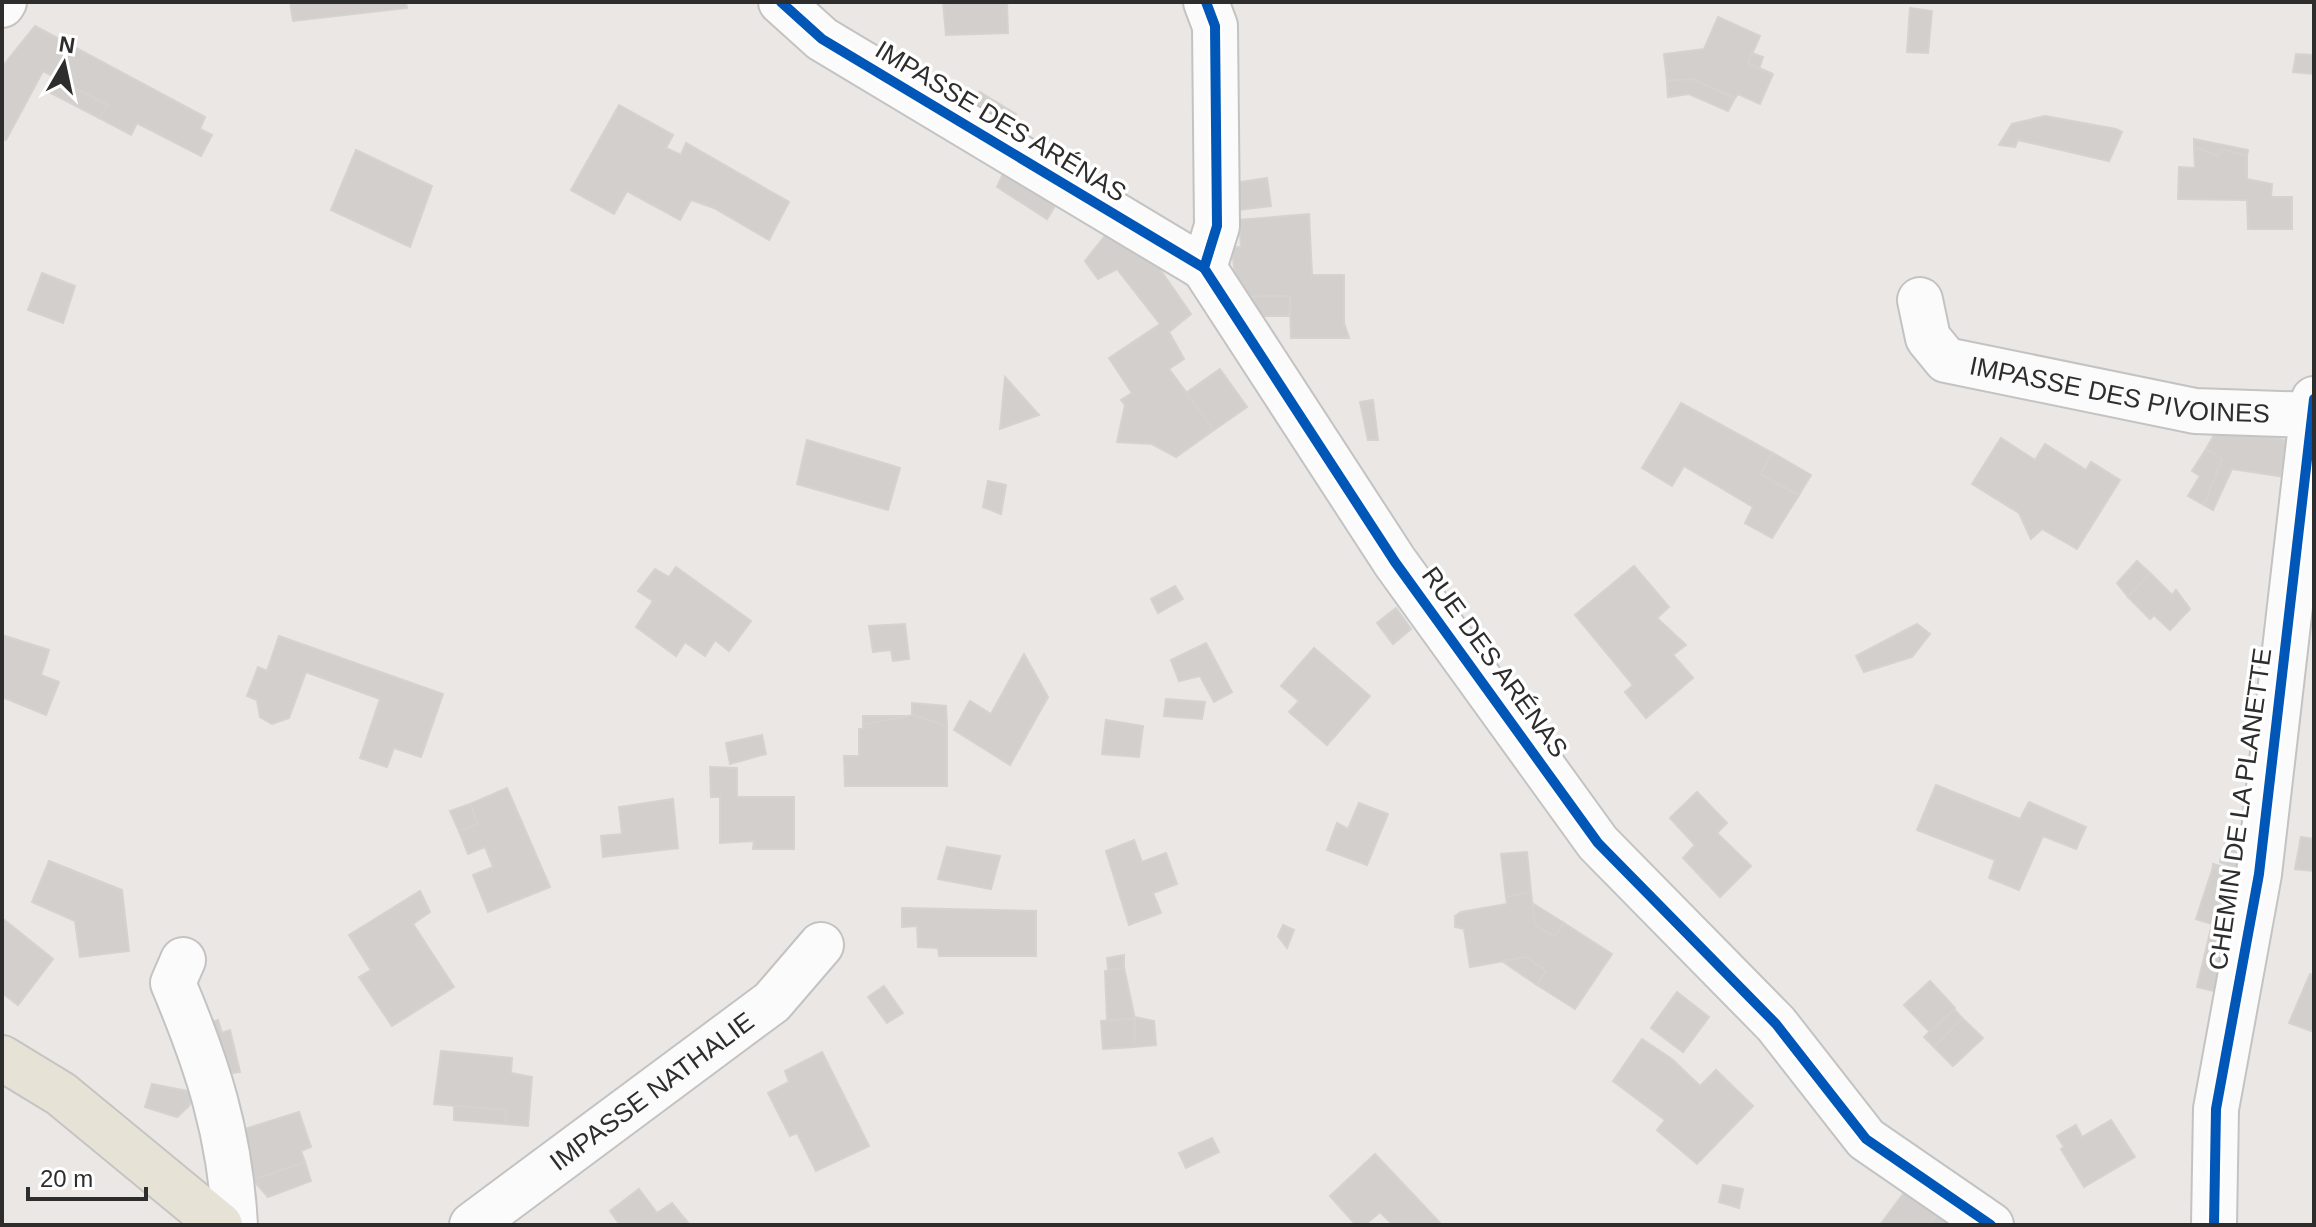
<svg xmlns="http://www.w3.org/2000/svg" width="2316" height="1227" font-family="Arial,sans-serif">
	<rect width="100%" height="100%" fill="#eae7e4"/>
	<g fill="#d2cfcd" stroke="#d5d3cf" stroke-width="2">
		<polygon points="290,2 406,2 407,8 293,21"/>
		<polygon points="943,2 1007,2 1008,33 946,35"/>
		<polygon points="1910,8 1932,11 1928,53 1907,52"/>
		<polygon points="1718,17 1760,36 1748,63 1773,74 1760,104 1738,94 1735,98 1692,79 1667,81 1664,54 1704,49"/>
		<polygon points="35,26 205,117 200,129 212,135 201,156 137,123 131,135 99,118 108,105 43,71 6,140 2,138 2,67"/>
		<polygon points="1752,53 1763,57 1759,69 1748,63"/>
		<polygon points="2296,54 2314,55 2314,74 2293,72"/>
		<polygon points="1692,79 1735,98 1728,111 1689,94 1668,97 1667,81"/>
		<polygon points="59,80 108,105 99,118 51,93"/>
		<polygon points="980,92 1016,114 1006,130 970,109"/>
		<polygon points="619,105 673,135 666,148 681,155 686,143 789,202 769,240 714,208 691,200 680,220 627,191 614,214 571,190"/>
		<polygon points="2045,116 2116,129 2122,132 2109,161 2018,140 2015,147 1999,145 2012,124"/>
		<polygon points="2194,139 2248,150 2247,156 2222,149 2218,156 2194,147"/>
		<polygon points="2194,147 2218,156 2222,149 2247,156 2247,179 2272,184 2271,197 2292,197 2292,229 2248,229 2247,200 2178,199 2179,167 2195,168"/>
		<polygon points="356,150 432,186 410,247 331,210"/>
		<polygon points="1005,155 1064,191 1047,219 997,187 1003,174 994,168"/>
		<polygon points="1267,178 1271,206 1238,210 1234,183"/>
		<polygon points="1309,214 1312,275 1344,275 1344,323 1349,338 1291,338 1290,296 1237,297 1232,247 1241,247 1239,220"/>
		<polygon points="1116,222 1132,229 1191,314 1169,332 1184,359 1169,369 1214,430 1176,457 1152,444 1117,442 1125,405 1121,400 1132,393 1109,358 1160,324 1117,269 1098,279 1085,261"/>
		<polygon points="42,273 75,286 63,323 28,310"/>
		<polygon points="1290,296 1289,316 1239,316 1237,297"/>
		<polygon points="1220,369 1247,407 1214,430 1186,393"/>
		<polygon points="1005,377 1039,415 1000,429"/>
		<polygon points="1373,400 1378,440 1368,440 1360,402"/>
		<polygon points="1681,403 1773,453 1760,474 1799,495 1772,538 1745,523 1753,507 1684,466 1672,486 1642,468"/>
		<polygon points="2254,434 2289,441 2286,477 2232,469 2213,510 2204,505 2222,459 2206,449 2214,435"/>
		<polygon points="2001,438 2035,460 2045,444 2086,470 2091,462 2120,480 2077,549 2042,529 2031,539 2019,513 1972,484"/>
		<polygon points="807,440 900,468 888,510 797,484"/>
		<polygon points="2206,449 2222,459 2204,505 2188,496 2200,476 2192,471"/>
		<polygon points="1773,453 1811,475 1799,495 1760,474"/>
		<polygon points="988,481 1006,485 1001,514 983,507"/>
		<polygon points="2137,561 2150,573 2128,597 2117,583"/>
		<polygon points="1634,566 1669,607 1657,618 1686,645 1673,655 1693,678 1646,718 1625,692 1633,685 1575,615"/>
		<polygon points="676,567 751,621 729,651 715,640 705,656 685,642 676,656 636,627 653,601 638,591 655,569 669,577"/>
		<polygon points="2150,573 2172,595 2176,590 2190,609 2170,630 2154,615 2150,619 2128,597"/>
		<polygon points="1175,586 1183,599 1158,613 1151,599"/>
		<polygon points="1396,608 1411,629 1393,644 1377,623"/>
		<polygon points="905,624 909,659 893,661 891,650 873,652 869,626"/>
		<polygon points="1917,624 1930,634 1912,657 1864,672 1856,656"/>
		<polygon points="2,635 49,650 41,675 59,682 46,715 2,697"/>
		<polygon points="279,636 443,694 421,757 394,748 387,767 360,758 380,699 306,672 289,718 272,724 260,717 257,700 247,696 258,667 267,671"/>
		<polygon points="1206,643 1232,692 1214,702 1200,676 1179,681 1171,660"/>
		<polygon points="1314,648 1370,696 1327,745 1289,712 1299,701 1281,686"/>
		<polygon points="1024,654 1048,697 1010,765 954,730 970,701 991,714"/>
		<polygon points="1166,699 1205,702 1202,719 1164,716"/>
		<polygon points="912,703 946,706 947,726 912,715"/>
		<polygon points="914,715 947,726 947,786 845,786 844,756 859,756 859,729 863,729 863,724"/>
		<polygon points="863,716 907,716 866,724 863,724"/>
		<polygon points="1106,720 1143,726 1139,757 1102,754"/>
		<polygon points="762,735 766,754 730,764 726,743"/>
		<polygon points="710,767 737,768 737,797 794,797 794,849 753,849 754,841 720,843 720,797 711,797"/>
		<polygon points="1936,785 2020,819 2029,802 2086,827 2076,849 2043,836 2019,890 1989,878 1995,860 1917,830"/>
		<polygon points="507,788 550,887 488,912 473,875 493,867 485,847 468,854 459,831 478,824 470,804"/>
		<polygon points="1697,792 1727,823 1717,833 1751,866 1720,897 1683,858 1695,845 1670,818"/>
		<polygon points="673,799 678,848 603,857 601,836 622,834 619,807"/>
		<polygon points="1359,803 1388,814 1367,865 1327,850 1337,823 1348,829"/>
		<polygon points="470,804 478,824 459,831 450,811"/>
		<polygon points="2301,837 2314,839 2314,871 2295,869"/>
		<polygon points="2226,839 2250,848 2242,870 2220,862"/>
		<polygon points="1134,840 1142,862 1166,853 1177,884 1153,893 1161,913 1129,925 1106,851"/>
		<polygon points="947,847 1000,856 991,889 938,879"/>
		<polygon points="1527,852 1531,892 1506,897 1501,854"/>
		<polygon points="49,861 122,890 129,951 80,957 75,921 32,902"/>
		<polygon points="2213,864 2243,873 2242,878 2213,867"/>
		<polygon points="2213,867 2242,878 2222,993 2197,987 2212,924 2196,919"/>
		<polygon points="420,891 430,912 413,924 454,987 392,1026 359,977 371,970 349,935"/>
		<polygon points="1531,892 1535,925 1554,936 1564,923 1612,954 1575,1009 1537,985 1546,971 1526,957 1470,967 1464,929 1455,927 1455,916 1461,912 1507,904 1506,897"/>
		<polygon points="1532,903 1564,923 1554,936 1535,925"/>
		<polygon points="902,908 1036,911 1036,956 939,956 938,948 918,947 917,926 902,927"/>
		<polygon points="2,918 53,959 18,1005 2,993"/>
		<polygon points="1283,925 1294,930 1287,948 1278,936"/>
		<polygon points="1124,955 1124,968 1108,970 1107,958"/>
		<polygon points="1526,957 1546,971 1537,985 1502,961"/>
		<polygon points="1124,968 1135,1019 1107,1020 1105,971"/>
		<polygon points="2310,974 2314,976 2314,1032 2289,1023"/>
		<polygon points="1930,981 1955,1008 1930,1032 1904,1005"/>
		<polygon points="884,986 903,1013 887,1023 868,997"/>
		<polygon points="1677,992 1709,1017 1683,1052 1651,1028"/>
		<polygon points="1954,1009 1962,1018 1934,1047 1924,1037"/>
		<polygon points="1135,1017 1154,1021 1156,1045 1134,1047"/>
		<polygon points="1962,1018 1983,1038 1953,1066 1934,1047"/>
		<polygon points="1135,1019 1134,1047 1103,1049 1101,1021"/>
		<polygon points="218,1020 222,1033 230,1030 240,1072 220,1075 206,1024"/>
		<polygon points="1642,1039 1672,1059 1700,1086 1716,1070 1753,1106 1697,1164 1657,1130 1665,1120 1613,1081"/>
		<polygon points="441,1051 512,1058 511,1073 532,1077 528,1126 505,1124 506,1110 434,1104"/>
		<polygon points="822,1052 869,1146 816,1171 797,1133 790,1136 768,1093 789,1082 785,1071"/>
		<polygon points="152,1084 193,1092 189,1106 177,1117 145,1107"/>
		<polygon points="454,1106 506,1110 505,1124 454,1120"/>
		<polygon points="299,1112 311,1147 301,1151 305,1162 253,1180 235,1132"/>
		<polygon points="2111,1120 2135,1157 2084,1187 2061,1149 2064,1147 2057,1136 2076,1125 2082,1137"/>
		<polygon points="1212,1138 1219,1152 1186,1168 1179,1153"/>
		<polygon points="1375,1154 1442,1225 1393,1225 1380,1212 1365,1225 1356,1225 1330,1196"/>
		<polygon points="305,1162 311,1181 268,1197 253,1180"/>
		<polygon points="1723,1185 1743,1189 1739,1208 1719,1202"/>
		<polygon points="1909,1186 1937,1214 1927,1225 1880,1225"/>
		<polygon points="639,1189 657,1213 672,1203 690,1225 620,1225 610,1211"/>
		<polygon points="1937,1214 1972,1225 1927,1225"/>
	</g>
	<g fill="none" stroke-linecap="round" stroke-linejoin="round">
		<g stroke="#c4c3c3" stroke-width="48">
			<g id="minor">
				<polyline points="781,2 822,39 1204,268"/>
				<polyline points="1206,2 1215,26 1217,226 1204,268 1395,562 1598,843 1776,1024 1866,1139 1991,1225"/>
				<polyline points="2,5 4,2"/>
				<path id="s1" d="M1920,300l8,38 18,22 249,51 117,4"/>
				<path d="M183,960l-10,23c35,83 57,151 62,242"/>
				<path id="s2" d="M472,1225l300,-223 49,-57"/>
				<polyline points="2214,1225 2216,1109 2259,874 2314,399"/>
			</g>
		</g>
		<g stroke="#c6c4c3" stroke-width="48">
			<polyline id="major" points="2,1058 61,1094 220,1225"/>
		</g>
		<use href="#minor" stroke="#fcfbfb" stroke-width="44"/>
		<use href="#major" stroke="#e7e2d6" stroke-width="44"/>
		<g stroke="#fff" stroke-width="15">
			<g id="cycleway">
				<polyline points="781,2 822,39 1204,268"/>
				<polyline points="1206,2 1215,26 1217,226 1204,268 1395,562 1598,843 1776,1024 1866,1139 1991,1225"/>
				<polyline points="2214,1225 2216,1109 2259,874 2314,399"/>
			</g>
		</g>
		<use href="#cycleway" stroke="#0057b8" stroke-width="10"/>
	</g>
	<g text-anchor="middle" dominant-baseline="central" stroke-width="7" stroke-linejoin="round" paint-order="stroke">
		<g font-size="26" fill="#2d2d2d" stroke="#fff">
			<text transform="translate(1001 121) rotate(31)">IMPASSE DES ARÉNAS</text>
			<text stroke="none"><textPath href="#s1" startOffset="244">IMPASSE DES PIVOINES</textPath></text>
			<text transform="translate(1495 662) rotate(54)">RUE DES ARÉNAS</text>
			<text transform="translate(2240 809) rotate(-82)">CHEMIN DE LA PLANETTE</text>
			<text stroke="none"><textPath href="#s2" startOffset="224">IMPASSE NATHALIE</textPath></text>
		</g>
	</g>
	<rect width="2316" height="1227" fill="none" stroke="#2d2d2d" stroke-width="8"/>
	<g transform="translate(64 64) rotate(9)" stroke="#ffffff" stroke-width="6" paint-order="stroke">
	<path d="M0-6L14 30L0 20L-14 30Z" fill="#2d2d2d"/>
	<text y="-12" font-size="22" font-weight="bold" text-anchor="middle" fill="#2d2d2d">N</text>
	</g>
	<path d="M28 1187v12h118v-12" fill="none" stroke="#2d2d2d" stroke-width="4"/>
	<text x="40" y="1187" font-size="24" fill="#2d2d2d" stroke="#ffffff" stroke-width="6" paint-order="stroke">20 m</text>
</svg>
